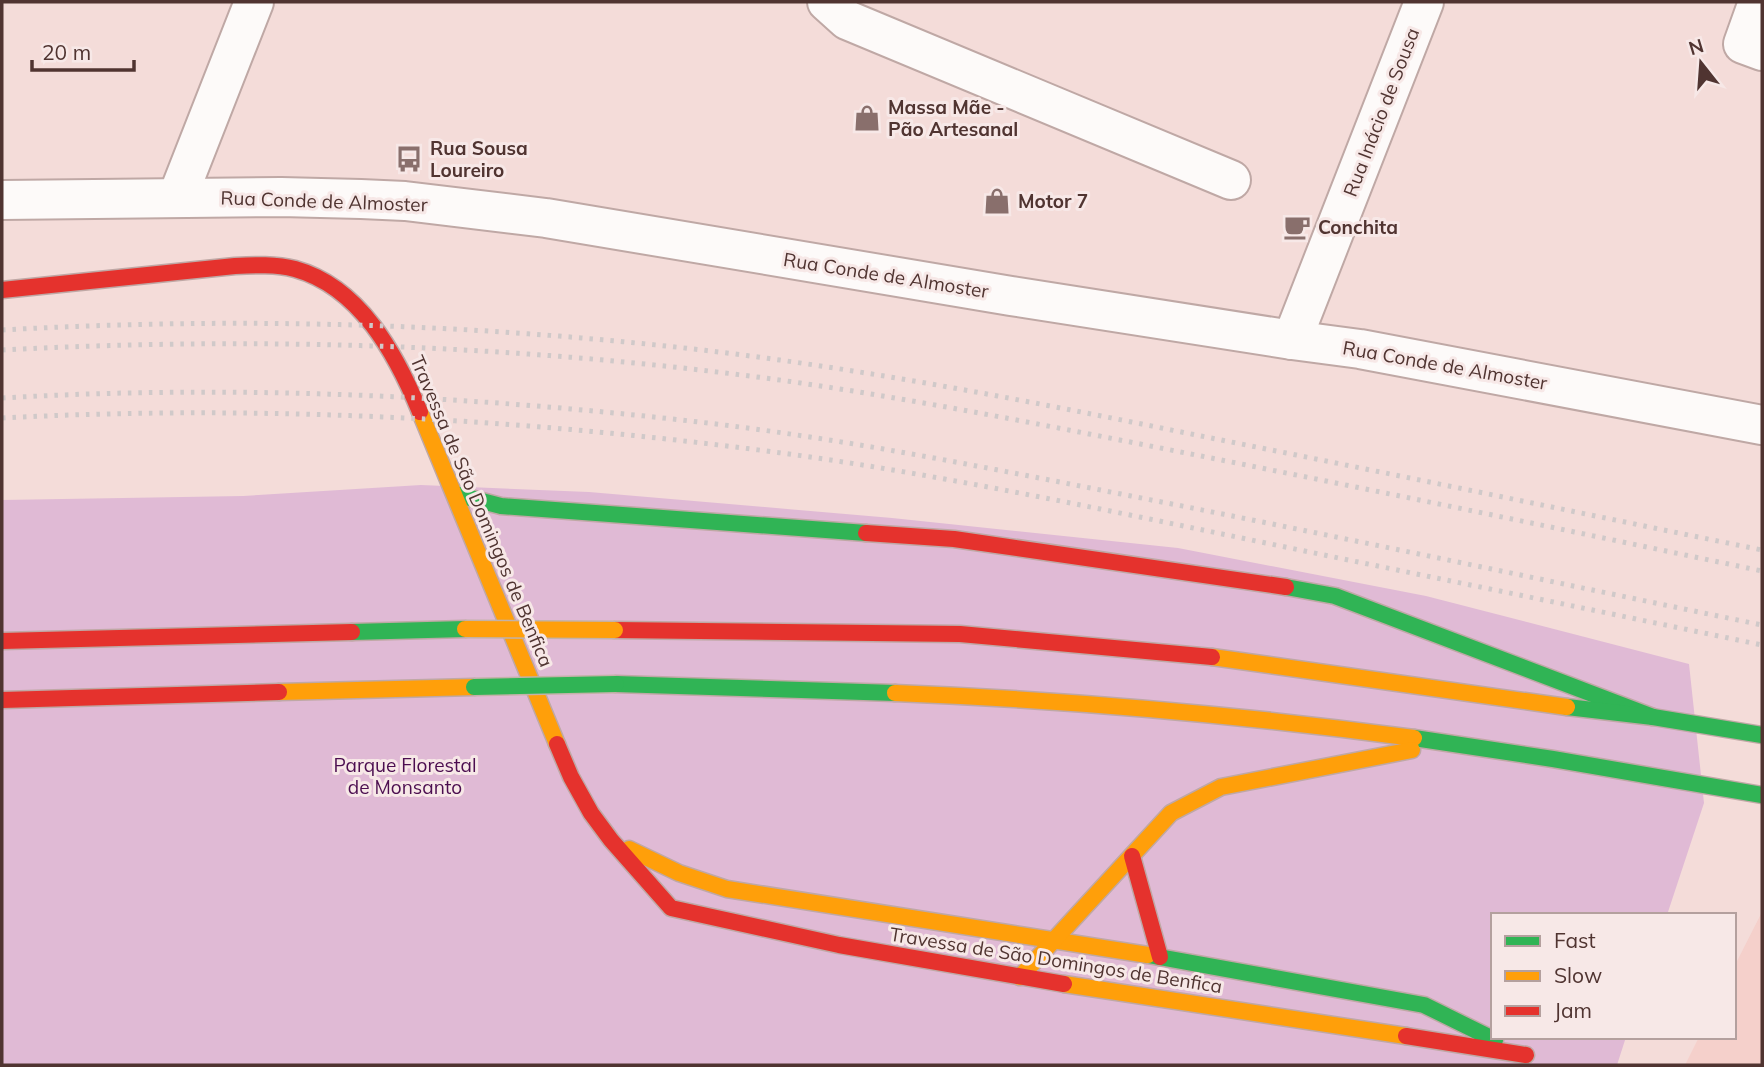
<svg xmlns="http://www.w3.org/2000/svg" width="1764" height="1067" font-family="Mulish,sans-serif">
	<rect width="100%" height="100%" fill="#f4dcd9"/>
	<polygon fill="#f5d0cb" points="1762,912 1762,1065 1685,1065 1699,1037 1734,1037 1734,967"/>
	<polygon fill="#e0bad5" points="421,485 589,492 892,518 1178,548 1426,596 1689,664 1704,803 1667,915 1493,915 1493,1037 1626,1037 1617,1065 2,1065 2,500 243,496"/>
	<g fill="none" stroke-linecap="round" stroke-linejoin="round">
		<g stroke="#bfa8a5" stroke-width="42">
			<g id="street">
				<polyline points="827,2 847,20 1231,180"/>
				<polyline points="1758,2 1743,44 1762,51"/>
				<polyline points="177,198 254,2"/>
				<polyline points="2,200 281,197 361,199 405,201 546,218 1011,296 1292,340 1360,349 1762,425"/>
				<polyline points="1292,340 1424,2"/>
			</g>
		</g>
		<g stroke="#bfa8a5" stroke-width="19">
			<g id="fast">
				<polyline points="455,494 501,506 866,533"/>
				<polyline points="1286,587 1335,596 1653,717"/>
				<polyline points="352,632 465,629"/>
				<polyline points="616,684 895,693"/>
				<polyline points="1567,707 1653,717 1762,735"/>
				<polyline points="1414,738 1553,759 1762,795"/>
				<polyline points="1148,955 1424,1005 1495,1040"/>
			</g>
		</g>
		<g stroke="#bfa8a5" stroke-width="19">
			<g id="slow">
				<polyline points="420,412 557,744"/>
				<polyline points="1212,657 1567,707"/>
				<polyline points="279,692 474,687"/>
				<path d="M895,693c174,7 346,22 519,45"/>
				<polyline points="629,849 679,873 727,889 1148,955"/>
				<polyline points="1020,977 1171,813 1221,787 1412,750"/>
				<polyline points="1064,984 1406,1036"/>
			</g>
		</g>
		<g stroke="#bfa8a5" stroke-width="19">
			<g id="jam">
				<path d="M2,290l233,-24c20,-1 41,-2 60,3 65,18 101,85 125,143"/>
				<polyline points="866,533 954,539 1286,587"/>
				<polyline points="615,630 960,634 1212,657"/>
				<polyline points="2,641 352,632"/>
				<polyline points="2,700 279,692"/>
				<polyline points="557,744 571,777 591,813 611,840 671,908 839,945 1064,984"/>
				<polyline points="1132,856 1160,957"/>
				<polyline points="1406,1036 1526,1055"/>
			</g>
		</g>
		<use href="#street" stroke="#fdfaf9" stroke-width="38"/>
		<use href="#fast" stroke="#30b455" stroke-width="16"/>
		<use href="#slow" stroke="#ff9f0a" stroke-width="16"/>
		<use href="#jam" stroke="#e5322d" stroke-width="16"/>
		<g stroke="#d0c9c9" stroke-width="5" stroke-dasharray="3.5 7" stroke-linecap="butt">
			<path d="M2,330c211,-12 423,-8 634,13 190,18 378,55 565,93 187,37 374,76 561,114"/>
			<path d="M2,350c262,-14 525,-5 785,31 139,20 277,48 414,75 187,37 374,76 561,115"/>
			<path d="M2,398c237,-14 478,-2 714,26 140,17 277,45 415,72 211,41 421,86 631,129"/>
			<path d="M2,418c247,-13 495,-1 741,30 163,20 324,54 484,87 179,37 357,73 535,110"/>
		</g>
		<g stroke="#c3b2a8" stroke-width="19" stroke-linecap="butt">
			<polyline id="fast-bridge" points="474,687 616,684"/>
		</g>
		<g stroke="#c3b2a8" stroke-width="19" stroke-linecap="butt">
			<polyline id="slow-bridge" points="465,629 615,630"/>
		</g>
		<use href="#fast-bridge" stroke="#30b455" stroke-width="16"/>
		<use href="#slow-bridge" stroke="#ff9f0a" stroke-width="16"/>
	</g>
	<defs>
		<g id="shop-bare" transform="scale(2.1)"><path d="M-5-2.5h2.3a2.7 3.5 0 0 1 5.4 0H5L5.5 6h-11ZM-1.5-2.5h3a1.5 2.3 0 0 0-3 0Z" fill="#896f6c" stroke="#f7e8e7" stroke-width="2.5" paint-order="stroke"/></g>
		<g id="bus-bare" transform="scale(2.1)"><path d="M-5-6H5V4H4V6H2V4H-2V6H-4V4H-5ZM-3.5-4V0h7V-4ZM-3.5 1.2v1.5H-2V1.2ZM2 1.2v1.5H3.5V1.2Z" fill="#896f6c" stroke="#f7e8e7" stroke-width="2.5" paint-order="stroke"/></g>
		<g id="cafe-bare" transform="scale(2.1)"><path d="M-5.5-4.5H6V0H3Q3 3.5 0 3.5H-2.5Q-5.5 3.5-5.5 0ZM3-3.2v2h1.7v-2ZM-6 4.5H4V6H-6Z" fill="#896f6c" stroke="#f7e8e7" stroke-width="2.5" paint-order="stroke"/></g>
	</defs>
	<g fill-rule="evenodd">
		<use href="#shop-bare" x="867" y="118"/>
		<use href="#bus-bare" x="409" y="159"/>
		<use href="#shop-bare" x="997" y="201"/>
		<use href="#cafe-bare" x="1297" y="227"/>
	</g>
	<g text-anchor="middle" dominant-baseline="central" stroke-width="6" stroke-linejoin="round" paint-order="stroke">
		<g font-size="19" font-weight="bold" fill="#503431" stroke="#f7e8e7" text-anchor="start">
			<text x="888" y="107">Massa Mãe -<tspan x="888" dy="22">Pão Artesanal</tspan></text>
			<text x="430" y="148">Rua Sousa<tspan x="430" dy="22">Loureiro</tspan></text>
			<text x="1018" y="201">Motor 7</text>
			<text x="1318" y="227">Conchita</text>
		</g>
		<g font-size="19" fill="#503431" stroke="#f7e8e7">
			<text transform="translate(1381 112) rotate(-69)">Rua Inácio de Sousa</text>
			<text transform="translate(324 201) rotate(2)">Rua Conde de Almoster</text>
			<text transform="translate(886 275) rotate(9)">Rua Conde de Almoster</text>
			<text transform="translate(1445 365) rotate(10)">Rua Conde de Almoster</text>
			<text transform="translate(482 511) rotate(67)">Travessa de São Domingos de Benfica</text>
			<text transform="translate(1056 960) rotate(9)">Travessa de São Domingos de Benfica</text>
		</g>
		<g font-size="19" fill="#4c0e50" stroke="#f7e8e7">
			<text x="405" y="765">Parque Florestal<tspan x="405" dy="22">de Monsanto</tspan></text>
		</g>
	</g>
	<rect width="1764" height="1067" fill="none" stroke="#503431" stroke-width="7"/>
	<rect x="1491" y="913" width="245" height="126" fill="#f7e8e7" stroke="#b4a09e" stroke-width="2"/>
	<rect x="1505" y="936" width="35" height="10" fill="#30b455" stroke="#b4a09e" stroke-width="2"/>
	<text x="1554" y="948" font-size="21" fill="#503431">Fast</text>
	<rect x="1505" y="971" width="35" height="10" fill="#ff9f0a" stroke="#b4a09e" stroke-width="2"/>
	<text x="1554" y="983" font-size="21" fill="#503431">Slow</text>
	<rect x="1505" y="1006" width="35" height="10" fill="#e5322d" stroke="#b4a09e" stroke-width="2"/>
	<text x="1554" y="1018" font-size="21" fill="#503431">Jam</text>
	<g transform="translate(1701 63) rotate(343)" stroke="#f7e8e7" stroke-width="5" paint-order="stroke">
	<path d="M0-5L12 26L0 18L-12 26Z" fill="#503431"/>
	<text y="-10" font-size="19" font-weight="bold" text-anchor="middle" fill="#503431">N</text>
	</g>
	<path d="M32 60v10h102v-10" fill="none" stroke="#503431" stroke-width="3.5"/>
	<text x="42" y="60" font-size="21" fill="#503431" stroke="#f7e8e7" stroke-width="5" paint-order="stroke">20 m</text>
</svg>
